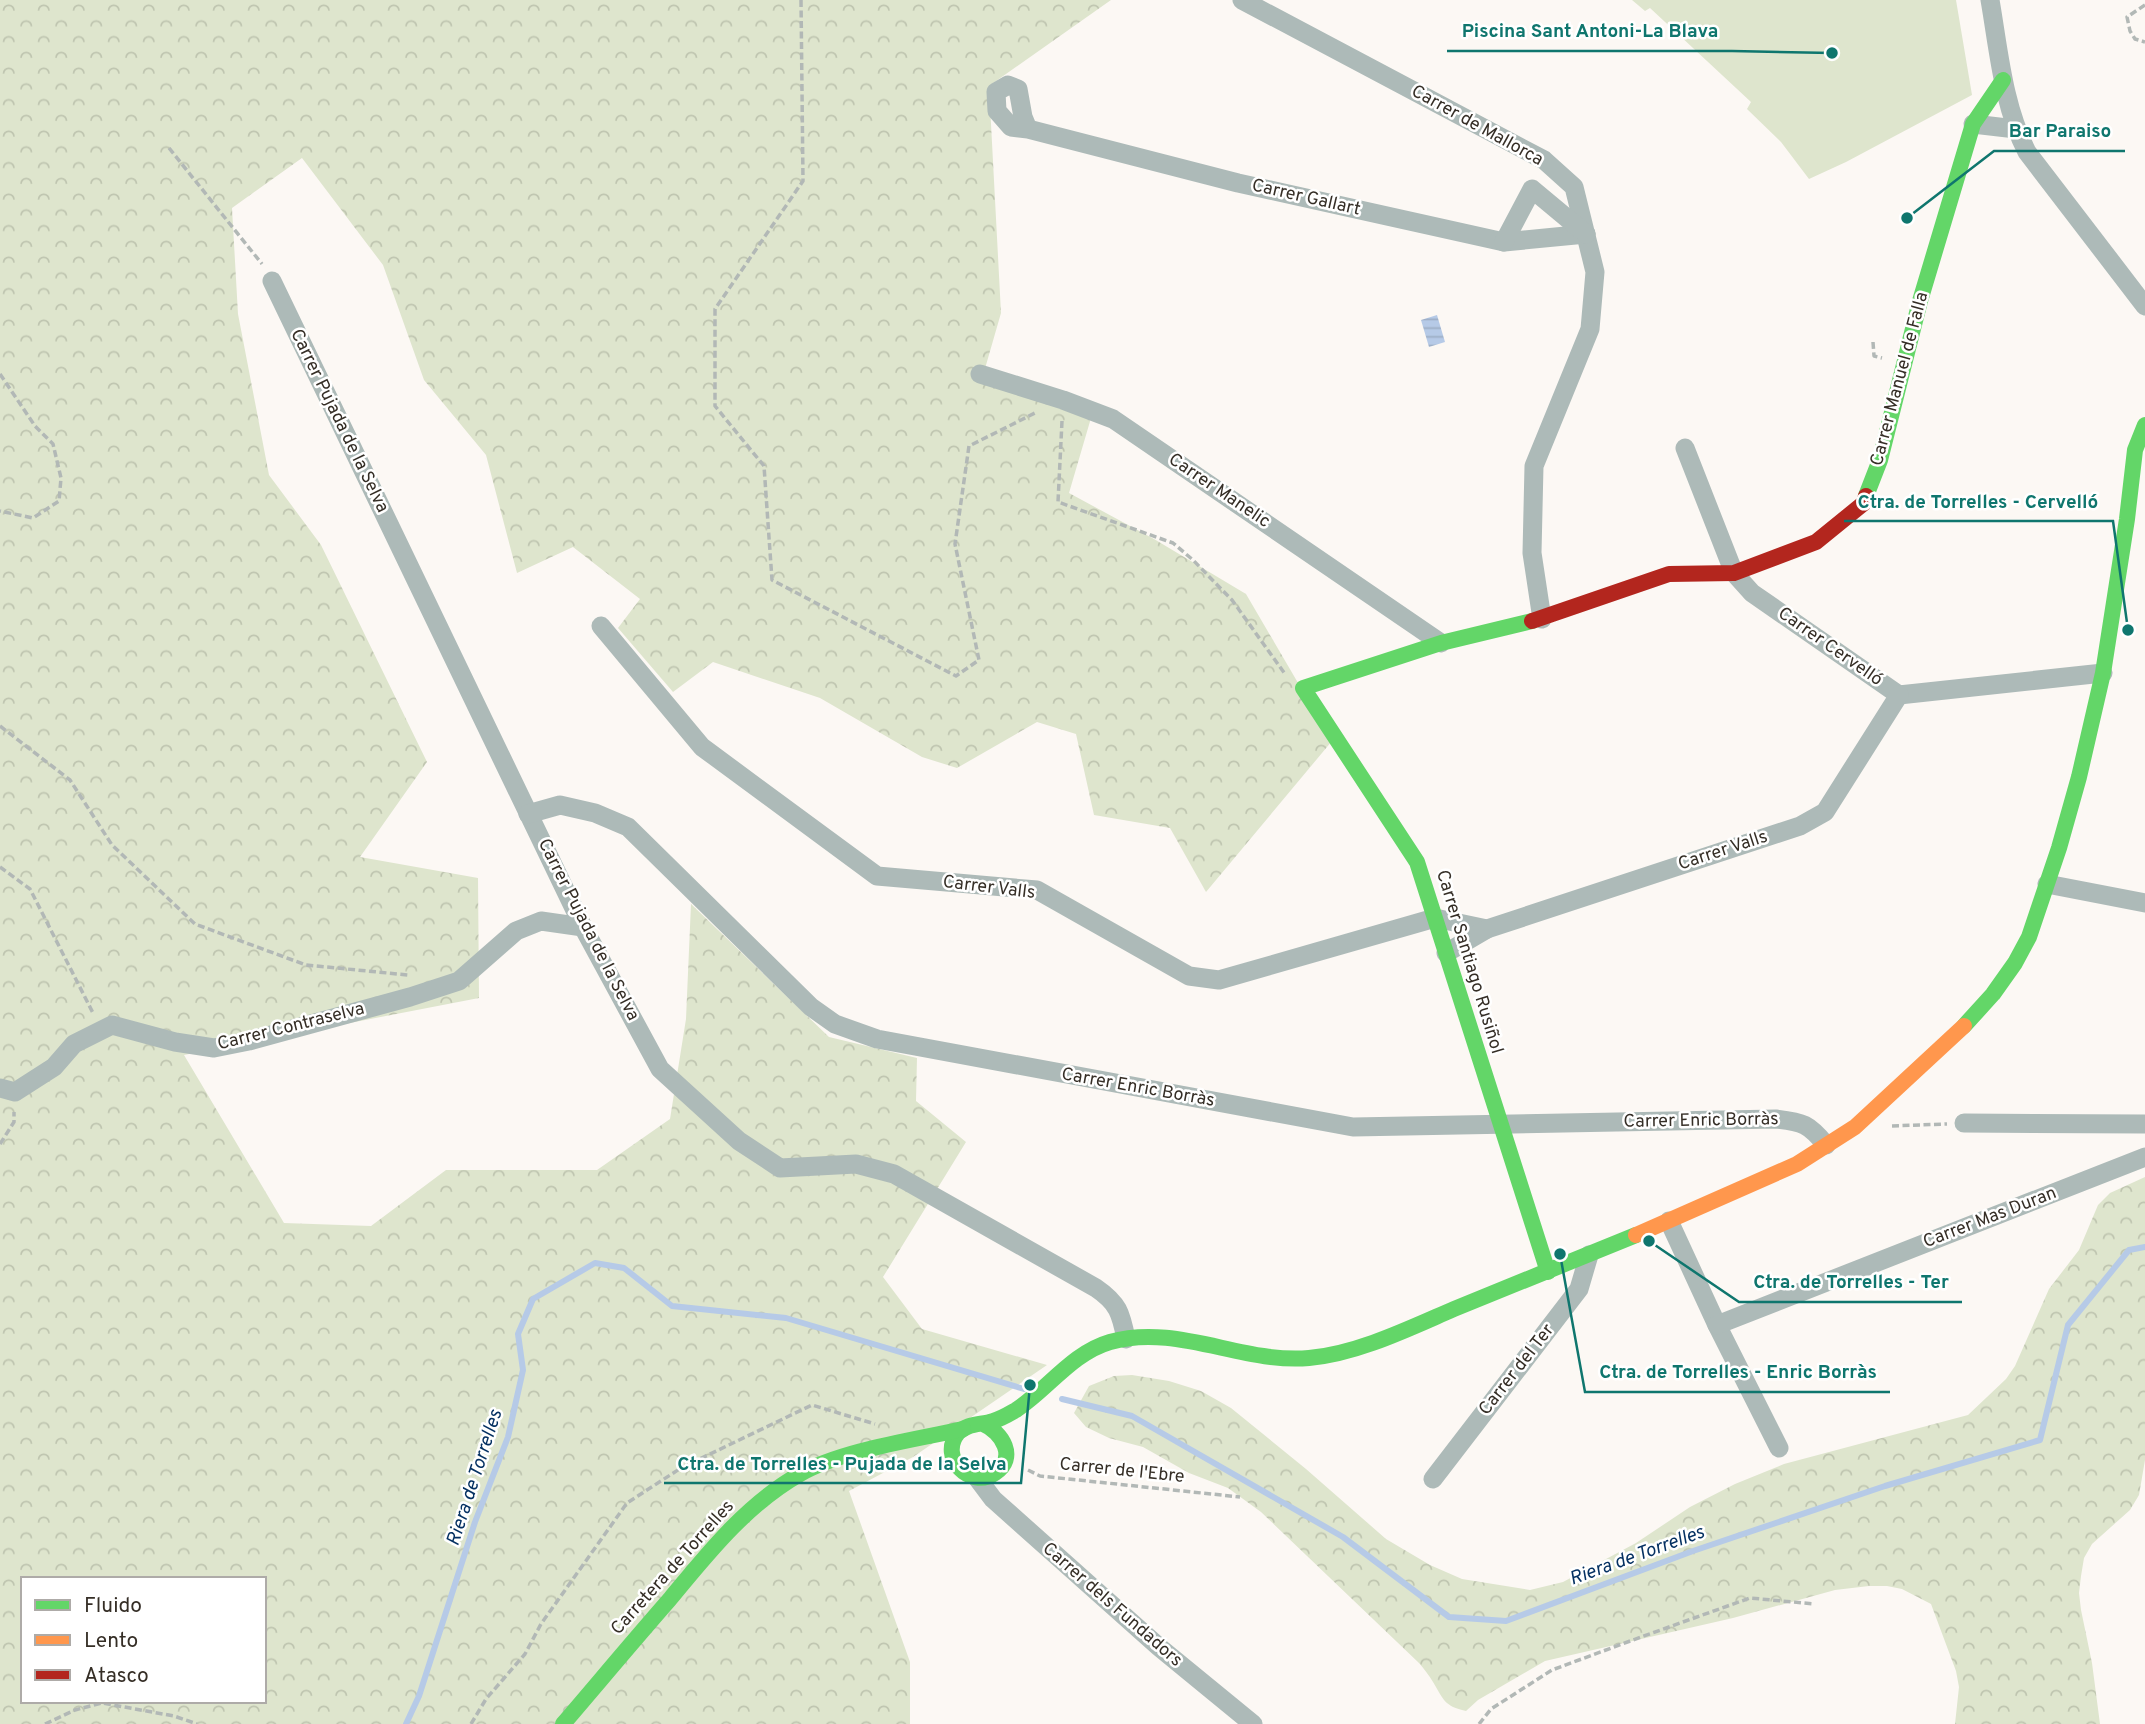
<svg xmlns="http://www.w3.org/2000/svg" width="2145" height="1724" font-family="Overpass,sans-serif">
	<defs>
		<pattern id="forest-crowns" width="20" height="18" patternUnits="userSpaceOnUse" patternTransform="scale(1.75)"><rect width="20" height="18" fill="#dee5cd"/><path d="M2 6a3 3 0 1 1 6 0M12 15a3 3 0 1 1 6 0" fill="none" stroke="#bfc5b0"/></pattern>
		<pattern id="water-rules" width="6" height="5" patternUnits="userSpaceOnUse" patternTransform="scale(1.75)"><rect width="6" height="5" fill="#b6cae7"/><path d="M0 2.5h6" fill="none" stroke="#9daec6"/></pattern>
	</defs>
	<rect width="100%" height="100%" fill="#fcf8f4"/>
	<g fill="url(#forest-crowns)" fill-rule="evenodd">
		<path d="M0,0h1111l-122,86 12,227 -19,66 109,39 -22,75 85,46 92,55 86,147 -126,151 -36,-64 -76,-13 -18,-81 -39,-12 -80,46 -35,-11 -102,-59 -107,-36 -40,30 -55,-64 22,-29 -67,-52 -56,26 -31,-118 -62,-75 -41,-115 -81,-107 -70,50 6,106 31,161 52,70 106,217 -67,95 118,21 1,120 -295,57 100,168 87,3 75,-56h151l73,-51 16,-100 5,-115 138,133 88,21 -1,43 50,41 -83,135 39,52 125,36 -134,92 -64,34 61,171v62h-910zM23,1579h241v122h-241z"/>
		<path d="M2145,1177v283l-6,35 -9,15 -38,34 -8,14 -3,18 -2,17 2,17 11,53 8,61h-145l4,-37 -3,-16 -25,-67 -29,-15 -15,-3h-18l-34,4 -102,28 -188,43 -67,39 -12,11c-22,-5 -22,-11 -33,-29 -4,-7 -9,-13 -14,-19l-158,-151 -33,-24 -39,-15 -46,-26 -34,-9 -23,-11 -12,-14 15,-27 25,-10 18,-1 37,6 32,10 30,17 75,61 80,70 44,26 32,14 68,11 33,-8 73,-39 54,-36 45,-23 49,-20 184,-49 38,-36 9,-13 34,-77 30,-39 19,-45 12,-12z"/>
	</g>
	<polygon fill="#dee5cd" points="1632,0 1956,0 1972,95 1846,162 1809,179 1781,142 1747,109 1751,102 1650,8 1645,11"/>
	<polygon fill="url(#water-rules)" points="1437,315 1445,342 1429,347 1421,320"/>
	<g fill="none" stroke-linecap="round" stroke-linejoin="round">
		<g stroke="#b6cae7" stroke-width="6">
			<polyline points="1062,1399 1132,1416 1343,1537 1449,1617 1506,1621 1693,1551 1885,1486 2040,1440 2068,1325 2129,1250 2145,1247"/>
			<polyline points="406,1724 419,1696 475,1522 508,1437 523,1370 518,1334 533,1299 595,1263 624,1268 672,1306 786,1318 1024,1389"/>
		</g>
		<g stroke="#b2b8b6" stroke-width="3.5" stroke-dasharray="7 3.5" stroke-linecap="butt">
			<polyline points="801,0 803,181 715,309 715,406 764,466 772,580 956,676 979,660 955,544 969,446 1037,412"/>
			<polyline points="2145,5 2127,17 2130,31 2135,39 2145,42"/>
			<polyline points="169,148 262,264"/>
			<polyline points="1873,342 1874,356 1882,358"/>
			<polyline points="0,374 35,426 53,444 61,478 59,501 33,518 0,511"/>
			<polyline points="1062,421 1058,502 1173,543 1193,560 1232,600 1285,674"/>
			<polyline points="0,726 70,780 112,845 195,924 306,965 408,975"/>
			<polyline points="0,867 30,889 93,1013"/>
			<polyline points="1892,1126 1947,1124"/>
			<polyline points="0,1144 14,1122 14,1112"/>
			<polyline points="1028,1470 1040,1476 1240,1497"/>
			<polyline points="45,1724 75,1710 102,1703 174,1716 197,1724"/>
			<polyline points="471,1724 486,1699 525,1654 541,1624 627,1503 681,1468 812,1405 875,1424"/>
			<polyline points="1479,1724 1491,1709 1552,1670 1641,1637 1750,1598 1814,1604"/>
		</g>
		<g stroke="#adbab8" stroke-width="19">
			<polyline points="1242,0 1544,160 1574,187 1595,272 1590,329 1534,466 1532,553 1542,619"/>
			<path d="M1990,0c9,52 13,105 37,152l118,154"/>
			<polyline points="1973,124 2016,129"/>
			<polyline points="1028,129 1023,117 1018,89 1008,85 996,92 997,111 1011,127 1028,129 1238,183 1504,242 1586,234"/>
			<polyline points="1504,242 1532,189 1586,234"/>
			<path d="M272,281l311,646 77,142 79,72 41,27 76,-4 38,10 202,114c22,15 25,25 30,51"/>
			<polyline points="980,374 1063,400 1113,419 1441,643"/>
			<polyline points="1685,448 1734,573 1752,593 1899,695 2103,673"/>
			<polyline points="601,626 702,747 877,876 1037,890 1189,976 1219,980 1435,918 1487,929"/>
			<path d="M528,814l32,-9 35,8 33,14 183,180 24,17 42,15 476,88 423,-8c27,3 33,5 50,26"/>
			<polyline points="2047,884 2145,903"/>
			<polyline points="1446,953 1487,929 1800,826 1825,812 1899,695"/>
			<polyline points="0,1088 15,1092 54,1067 74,1044 112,1025 175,1042 214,1048 249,1041 410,997 459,981 516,931 541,921 583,927"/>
			<polyline points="1964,1123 2145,1124"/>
			<polyline points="1669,1221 1717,1325 1779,1448"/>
			<polyline points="1717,1325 2145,1157"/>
			<polyline points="978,1479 993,1499 1159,1647 1253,1724"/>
			<polyline points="1433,1479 1579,1289 1589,1255"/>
		</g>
		<g stroke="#63d668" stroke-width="16">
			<polyline points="1866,496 1880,460 1920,301 1973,124 2003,80"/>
			<polyline points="1532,621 1441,643 1303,688 1417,862 1548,1272"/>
			<polyline points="1964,1026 1993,994 2015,963 2029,937 2059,848 2079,777 2103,673 2127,519 2135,450 2145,425"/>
			<path d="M983,1424c19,8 35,34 12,49 -25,17 -57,-16 -37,-40 9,-10 23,-8 35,-12 8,-2 16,-7 23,-11 32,-21 56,-57 94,-68 67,-19 132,22 199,16 48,-4 101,-30 145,-49 61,-25 121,-49 182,-74"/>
			<path d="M563,1724c36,-42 71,-84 107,-125 38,-46 77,-95 130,-125 42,-24 114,-34 163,-45"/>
		</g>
		<polyline stroke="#ff974d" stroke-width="16" points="1636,1235 1797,1164 1855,1127 1964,1026"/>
		<polyline stroke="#b3261e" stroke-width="16" points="1532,621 1669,574 1734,573 1816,542 1864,503 1866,496"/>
	</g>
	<g text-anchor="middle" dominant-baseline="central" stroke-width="5" stroke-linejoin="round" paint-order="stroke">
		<g font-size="18" fill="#352e26" stroke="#fff">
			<text transform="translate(1477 126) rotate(29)">Carrer de Mallorca</text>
			<text transform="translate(1306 198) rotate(13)">Carrer Gallart</text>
			<text transform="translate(1900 379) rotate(-75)">Carrer Manuel de Falla</text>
			<text transform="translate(339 421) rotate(64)">Carrer Pujada de la Selva</text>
			<text transform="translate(1219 491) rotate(34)">Carrer Manelic</text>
			<text transform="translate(1830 647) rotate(35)">Carrer Cervelló</text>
			<text transform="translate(1723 851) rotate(-18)">Carrer Valls</text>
			<text transform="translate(989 888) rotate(7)">Carrer Valls</text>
			<text transform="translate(588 930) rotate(63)">Carrer Pujada de la Selva</text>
			<text transform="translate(1469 962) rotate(73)">Carrer Santiago Rusiñol</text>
			<text transform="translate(291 1027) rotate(-14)">Carrer Contraselva</text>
			<text transform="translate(1138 1088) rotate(10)">Carrer Enric Borràs</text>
			<text transform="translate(1701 1121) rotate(-1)">Carrer Enric Borràs</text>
			<text transform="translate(1990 1218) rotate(-21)">Carrer Mas Duran</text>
			<text transform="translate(1517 1370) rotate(-52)">Carrer del Ter</text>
			<text transform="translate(1122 1471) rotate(6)">Carrer de l'Ebre</text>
			<text transform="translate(673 1568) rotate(-48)">Carretera de Torrelles</text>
			<text transform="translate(1112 1605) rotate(41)">Carrer dels Fundadors</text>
		</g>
		<g font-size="19" font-style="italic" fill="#053162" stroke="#fff">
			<text transform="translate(475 1478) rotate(-72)">Riera de Torrelles</text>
			<text transform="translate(1637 1556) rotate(-20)">Riera de Torrelles</text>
		</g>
	</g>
	<path fill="none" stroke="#0f766e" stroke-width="2.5" d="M1832 53L1732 51H1447M1907 218L1994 151H2125M2128 630L2113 521H1844M1649 1241L1739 1302H1962M1560 1254L1585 1392H1890M1030 1385L1021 1483H664"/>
	<g fill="#0f766e" stroke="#fff" stroke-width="2.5">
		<circle cx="1832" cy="53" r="7"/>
		<circle cx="1907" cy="218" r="7"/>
		<circle cx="2128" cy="630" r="7"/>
		<circle cx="1649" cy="1241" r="7"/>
		<circle cx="1560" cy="1254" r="7"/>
		<circle cx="1030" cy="1385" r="7"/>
	</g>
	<g font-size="19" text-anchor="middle" font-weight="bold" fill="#0f766e" stroke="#fff" stroke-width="5" stroke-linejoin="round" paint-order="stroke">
		<text x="1590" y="37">Piscina Sant Antoni-La Blava</text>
		<text x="2060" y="137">Bar Paraiso</text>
		<text x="1978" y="508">Ctra. de Torrelles - Cervelló</text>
		<text x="1851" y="1288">Ctra. de Torrelles - Ter</text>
		<text x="1738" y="1378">Ctra. de Torrelles - Enric Borràs</text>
		<text x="842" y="1470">Ctra. de Torrelles - Pujada de la Selva</text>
	</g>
	<rect x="21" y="1577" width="245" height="126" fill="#ffffff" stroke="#aeaba8" stroke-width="2"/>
	<rect x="35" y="1600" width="35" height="10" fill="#63d668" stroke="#aeaba8" stroke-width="2"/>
	<text x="84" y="1612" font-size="21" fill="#352e26">Fluido</text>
	<rect x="35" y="1635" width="35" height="10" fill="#ff974d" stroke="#aeaba8" stroke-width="2"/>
	<text x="84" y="1647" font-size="21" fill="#352e26">Lento</text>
	<rect x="35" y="1670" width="35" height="10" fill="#b3261e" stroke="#aeaba8" stroke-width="2"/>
	<text x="84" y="1682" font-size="21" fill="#352e26">Atasco</text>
</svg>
